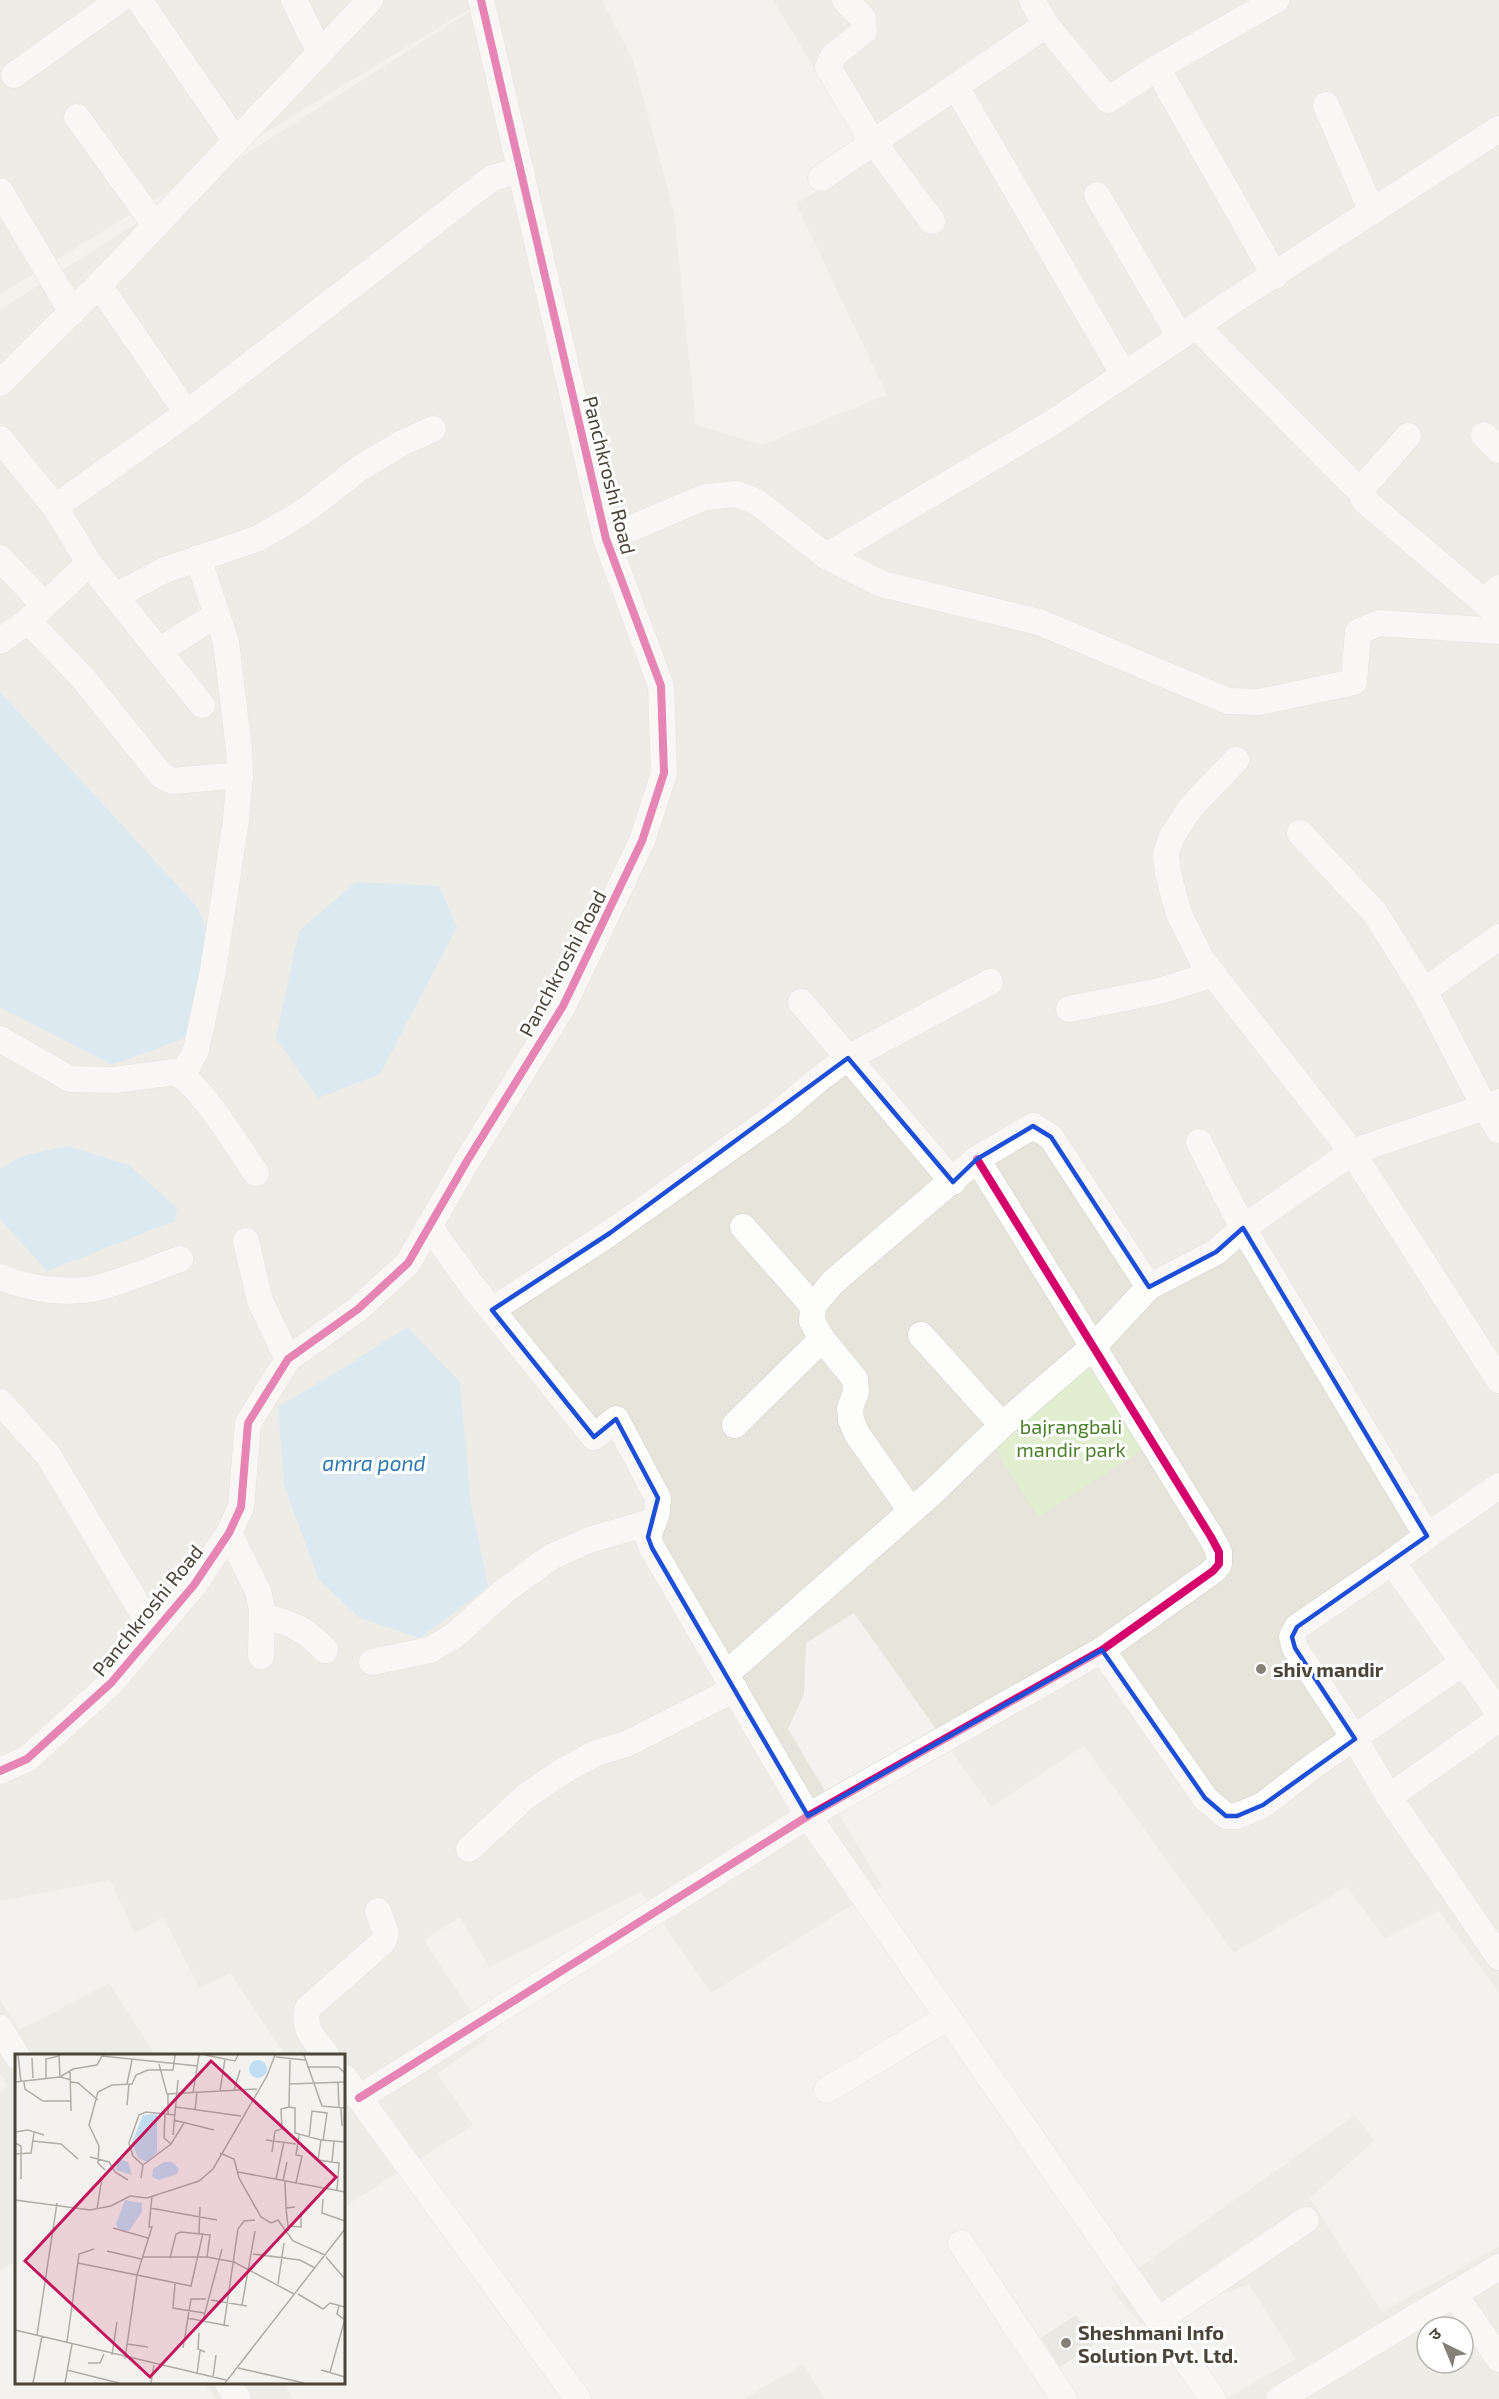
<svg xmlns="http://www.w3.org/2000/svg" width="1499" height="2399" font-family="'Exo 2','Noto Sans Devanagari',sans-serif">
	<rect width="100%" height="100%" fill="#f4f2ee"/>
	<g fill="#e7e4dc" fill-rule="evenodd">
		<polygon points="0,0 484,0 0,294"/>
		<polygon points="488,0 602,0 633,60 674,212 696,425 762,445 887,395 796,204 869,159 773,0 1499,0 1499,1992 1439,1911 1385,1938 1347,1887 1234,1953 1084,1746 991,1807 854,1613 806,1643 804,1694 788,1729 882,1886 711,1993 641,1892 489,1967 460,1917 424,1940 488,2038 437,2074 473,2125 344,2207 344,2056 285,2055 230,1973 199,1988 163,1917 135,1934 110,1880 0,1901 0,310"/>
		<polygon points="109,1983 155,2055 16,2056 16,2261 0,2270 0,2091 8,2086 0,2073 0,2000 19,2030"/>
		<path d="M1355,2115l19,26 -64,57 72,114 117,-65v152h-274l71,-40 -47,-75 -109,39 -30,-35zM1427,2327h36v36h-36z"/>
		<polygon points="803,2364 825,2399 744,2399"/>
		<polygon points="204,2383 285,2383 292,2399 216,2399"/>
	</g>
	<polygon fill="#e1eecf" points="1084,1360 1144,1449 1038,1517 992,1443"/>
	<g fill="#c0ddf1">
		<polygon points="0,692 197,907 212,944 191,1036 112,1065 0,1007"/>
		<polygon points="356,882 439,886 457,927 380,1074 318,1098 276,1038 299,931"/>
		<polygon points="68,1146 129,1165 177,1208 175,1221 47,1271 0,1219 0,1169 22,1156"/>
		<polygon points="407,1327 460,1382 471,1504 488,1587 420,1638 360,1618 319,1580 284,1485 278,1407 345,1367"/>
	</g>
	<polygon fill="#dedbd6" stroke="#dcd9d4" stroke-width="1.5" points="1076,2316 1095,2343 1060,2366 1042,2338"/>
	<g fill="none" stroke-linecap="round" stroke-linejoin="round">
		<g stroke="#d2d0cb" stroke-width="27">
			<g id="minor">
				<polyline points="139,0 236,141"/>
				<polyline points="294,0 320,53"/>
				<polyline points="845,0 863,18 864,31 833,56 828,67 869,136 932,221"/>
				<polyline points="1032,0 1046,25 1108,100 1157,68 1275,276"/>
				<polyline points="1157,68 1276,0"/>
				<polyline points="14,75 119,0"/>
				<polyline points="956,87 1124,375"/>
				<polyline points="1326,105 1372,212"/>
				<polyline points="77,117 155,225"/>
				<polyline points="821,178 1046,25"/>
				<polyline points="0,191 72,312"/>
				<polyline points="1097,195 1180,337"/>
				<polyline points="99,285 187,413"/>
				<polyline points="1196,326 1361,492"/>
				<polyline points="0,383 99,285 370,0"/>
				<polyline points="1484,435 1499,450"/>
				<polyline points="1408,436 1364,486 1361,492 1364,500 1483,601"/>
				<polyline points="0,439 55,507 89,563 202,705"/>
				<polyline points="55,507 187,413 492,178 521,170"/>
				<polyline points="606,539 705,497 736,494 757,502 826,556 882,584 1039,622 1228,701 1259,702 1354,682 1358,632 1379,623 1499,631"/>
				<polyline points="826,556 1058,419 1233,301 1499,129"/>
				<polyline points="0,558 44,605"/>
				<polyline points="1499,588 1483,601 1499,615"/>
				<polyline points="115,596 165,570 259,538 306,510 360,468 402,443 433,429"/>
				<polyline points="28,621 83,678 161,775 173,781 240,775"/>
				<polyline points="0,641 28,621 89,563"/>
				<polyline points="159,651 217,614"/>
				<polyline points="1236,760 1191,807 1172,836 1166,853 1168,874 1179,914 1202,960 1352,1152 1499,1380"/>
				<polyline points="1300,833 1375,913 1424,991 1484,1106 1499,1130"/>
				<polyline points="1424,991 1499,937"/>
				<polyline points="801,1002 953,1182"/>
				<polyline points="1069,1009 1159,991 1214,974"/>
				<path d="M0,1039l70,40 45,1 59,-8c25,9 65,77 82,101"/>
				<polyline points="183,1075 196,1050 213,971 236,820 240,775 239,749 226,642 198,558"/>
				<polyline points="1199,1142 1243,1228 1427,1536 1392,1562 1499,1713"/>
				<polyline points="429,1226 470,1283 594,1437 616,1419 658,1498 657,1512 648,1537 652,1548 808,1816 1213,2399"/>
				<polyline points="743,1227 813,1306"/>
				<polyline points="246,1241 260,1301 288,1359"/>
				<path d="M0,1277c27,12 71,18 101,10 26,-7 53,-19 79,-28"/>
				<polyline points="492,1310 610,1233 778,1114 819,1079 848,1058 990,982"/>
				<polyline points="921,1335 1002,1425"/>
				<polyline points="0,1402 48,1455 154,1632"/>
				<polyline points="735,1425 822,1339"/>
				<polyline points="911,1511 857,1434 851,1420 850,1408 856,1392 855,1379 822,1339 812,1321 813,1306 833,1282 977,1159 1033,1126 1051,1137 1149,1287"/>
				<polyline points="229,1533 258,1591 262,1609 261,1656"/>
				<polyline points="1427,1536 1499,1486"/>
				<polyline points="1392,1562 1297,1627 1292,1637 1295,1648 1355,1739 1389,1797 1499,1957"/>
				<path d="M262,1617c27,4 45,13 63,33"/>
				<polyline points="1102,1650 1205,1798 1226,1816 1237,1816 1263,1805 1316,1764 1463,1663"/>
				<polyline points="372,1662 430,1650 454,1636 503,1592 551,1557 589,1540 654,1521"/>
				<polyline points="726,1674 932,1493 1002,1425 1094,1346 1149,1287 1216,1252 1243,1228 1352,1152 1499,1102"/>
				<polyline points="0,1771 27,1759 111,1683 194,1585 229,1533 241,1507 248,1423 288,1359 358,1309 408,1263 467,1161 563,1006 642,841 664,773 661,686 606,539 481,0"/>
				<polyline points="1389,1797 1499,1719"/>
				<polyline points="469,1849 525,1797 558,1774 596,1753 626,1744 735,1689"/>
				<polyline points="0,2028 17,2056"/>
				<path d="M327,2056c-11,-16 -26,-27 -19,-48l75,-66 3,-9 -8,-22"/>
				<polyline points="344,2077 578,2399"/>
				<polyline points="827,2090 948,2017"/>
				<polyline points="359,2098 808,1816 1102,1650 1213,1571 1219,1564 1219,1552 1211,1537 977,1159"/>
				<polyline points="961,2243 1064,2399"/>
				<polyline points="1455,2295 1499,2359"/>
				<polyline points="1158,2320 1306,2220"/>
				<polyline points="227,2382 238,2399"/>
				<polyline points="1279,2399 1499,2267"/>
			</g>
		</g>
		<use href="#minor" stroke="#fdfdfc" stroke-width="26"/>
		<g stroke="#fff" stroke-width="11">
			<g id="cycleway">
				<polyline points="0,1771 27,1759 111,1683 194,1585 229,1533 241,1507 248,1423 288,1359 358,1309 408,1263 467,1161 563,1006 642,841 664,773 661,686 606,539 481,0"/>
				<polyline points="359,2098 808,1816 1102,1650 1213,1571 1219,1564 1219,1552 1211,1537 977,1159"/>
			</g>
		</g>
		<use href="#cycleway" stroke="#d6006c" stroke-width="8"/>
	</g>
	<path d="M0 0H1499V2399H0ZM848,1058l105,124 24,-23 56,-33 18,11 98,150 67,-35 27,-24 184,308 -130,91 -5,10 3,11 60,91 -92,66 -26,11h-11l-21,-18 -103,-148 -294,166 -156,-268 -4,-11 10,-39 -42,-79 -22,18 -102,-127 118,-77z" fill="#f4f2ee" fill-opacity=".55" fill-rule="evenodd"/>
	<path fill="none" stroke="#1d4ed8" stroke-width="4.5" stroke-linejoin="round" d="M848,1058l105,124 24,-23 56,-33 18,11 98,150 67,-35 27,-24 184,308 -130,91 -5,10 3,11 60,91 -92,66 -26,11h-11l-21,-18 -103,-148 -294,166 -156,-268 -4,-11 10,-39 -42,-79 -22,18 -102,-127 118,-77z"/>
	<g fill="#868178" stroke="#fff" stroke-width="2">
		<circle cx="1261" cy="1669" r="6"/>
		<circle cx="1066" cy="2343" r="6"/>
	</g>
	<g text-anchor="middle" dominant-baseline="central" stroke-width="6" stroke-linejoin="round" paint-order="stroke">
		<g font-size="20" fill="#4b4439" stroke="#fff">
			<text transform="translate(610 475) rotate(76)">Panchkroshi Road</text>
			<text transform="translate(562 963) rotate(-62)">Panchkroshi Road</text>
			<text transform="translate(147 1610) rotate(-51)">Panchkroshi Road</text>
		</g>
		<g font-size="20" fill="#4a7f2a" stroke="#fff">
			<text x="1071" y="1426">bajrangbali<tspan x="1071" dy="23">mandir park</tspan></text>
		</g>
		<g font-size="20" font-weight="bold" fill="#4b4439" stroke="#fff" text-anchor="start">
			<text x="1273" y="1669">shiv mandir</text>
			<text x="1078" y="2332">Sheshmani Info<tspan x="1078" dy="23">Solution Pvt. Ltd.</tspan></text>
		</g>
		<g font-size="21" font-style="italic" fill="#2e7ab2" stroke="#fff">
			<text x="374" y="1462">amra pond</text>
		</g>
	</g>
	<g transform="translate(15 2054)">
		<rect width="330" height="330" fill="#f4f2ee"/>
		<path d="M234 15a9 9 0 1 1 18 0a9 9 0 1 1-18 0ZM142,60v38l-10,10 -9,-4 -6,-15 11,-28zM102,104l11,4 4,13 -16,-5zM149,108h8l7,7 -2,5 -18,6 -7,-3 1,-8zM110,146l17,3v9l-13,19 -10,-1 -3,-6z" fill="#c0ddf1"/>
		<path fill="none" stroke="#b0aca6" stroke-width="1.5" d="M3,1l3,27M44,1l1,22 11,3M190,1l30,6 3,-6M289,1l18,51 23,2M261,3l29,3M17,4l1,20M275,6l-1,47 6,1v25l26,7 -3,20 21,3 -2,27M144,10l8,30 90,-5M292,13h31l7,6M55,16l1,41M31,24v-19l13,-3M0,28l45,-5 13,-8 24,-4 5,-9 96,10M9,28l1,7 18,12h28M56,28l7,1 20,17M323,28l1,26M112,30l5,-24M275,30l55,-2M219,36l6,-20M205,37l5,-32M178,39l6,-38M153,40v21M112,51l2,-21M161,53l65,9M326,54l1,18M180,56l2,-18M150,61l-1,23 7,6M159,66l40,10M0,78l13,-2 16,5M158,81l5,-55M294,84l3,-27 15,2 -4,28M251,86l30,4M306,86l24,2M18,87l28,3 17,15M0,89l6,3v33M257,98l3,-21 7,-2 -1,-20 8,-2M205,99l14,6 5,19 22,39 10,6 7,-3 15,21 32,14M0,100l16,-1 3,-20M75,103l19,5 6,10 13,8M317,108l2,-20M128,111l28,-21 13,-21M90,116l-7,-7 1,-17 -10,-21 9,-33 14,-7 20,-1 4,-9 12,-5h25l2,-15M223,118l107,20M126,124l2,-13 -10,-9 -4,-13 10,-28 7,-3 29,3M261,125l8,-37M268,127l4,-19M270,127l1,26M281,129l6,-27 -6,-1 3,-20M308,145l-1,14 23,8M0,146l75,10 21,-4 19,-10 17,2 52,-17 14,-12 54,-93 8,-21M135,154l67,12M82,155l5,-31M273,172l-2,-18 9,-1M98,174l35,10M273,177v-5l13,1v-15M184,179l1,-26M92,197l34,8M238,200l47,6 15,8M127,203h65l27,5 60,32M311,203l19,22M155,204l6,-24 5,-2 29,3 -3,22M63,209l113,23 12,-53M160,230l-2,24 31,5M263,230l6,-41M283,240l25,15 7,-6 15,4M196,246l36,6M227,251l13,-74M324,251l-2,9 8,6M172,264l42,8M188,266l19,-71M209,271l14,-96 6,-8 11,-1M0,276l211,50M184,279l-1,16 7,3M22,281l20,-132M52,288l12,-88 15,-5M112,290l21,3M168,294l8,-49h15M97,301l5,-33M110,305l12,-84 15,-48h-3l3,-31M73,309h12l4,-9M223,314l66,15M52,316l52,13M306,316l24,7M315,318l15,-53M182,320l3,-23M198,323l3,-22M18,329l9,-47M50,329l7,-39M136,329l3,-18M210,329l120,-154"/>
		<path fill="#c2185b" fill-opacity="0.15" stroke="#c2185b" stroke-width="3" d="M196,7l125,116 -186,200 -125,-116z"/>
		<rect width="330" height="330" fill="none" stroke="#4b4439" stroke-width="3"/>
	</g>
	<g transform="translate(1445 2345) rotate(317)"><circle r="28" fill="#ffffff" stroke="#b7b4b0" stroke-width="1.5"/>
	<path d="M0-4.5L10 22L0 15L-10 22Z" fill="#868178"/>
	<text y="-9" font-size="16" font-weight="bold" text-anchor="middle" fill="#4b4439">उ</text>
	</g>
</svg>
